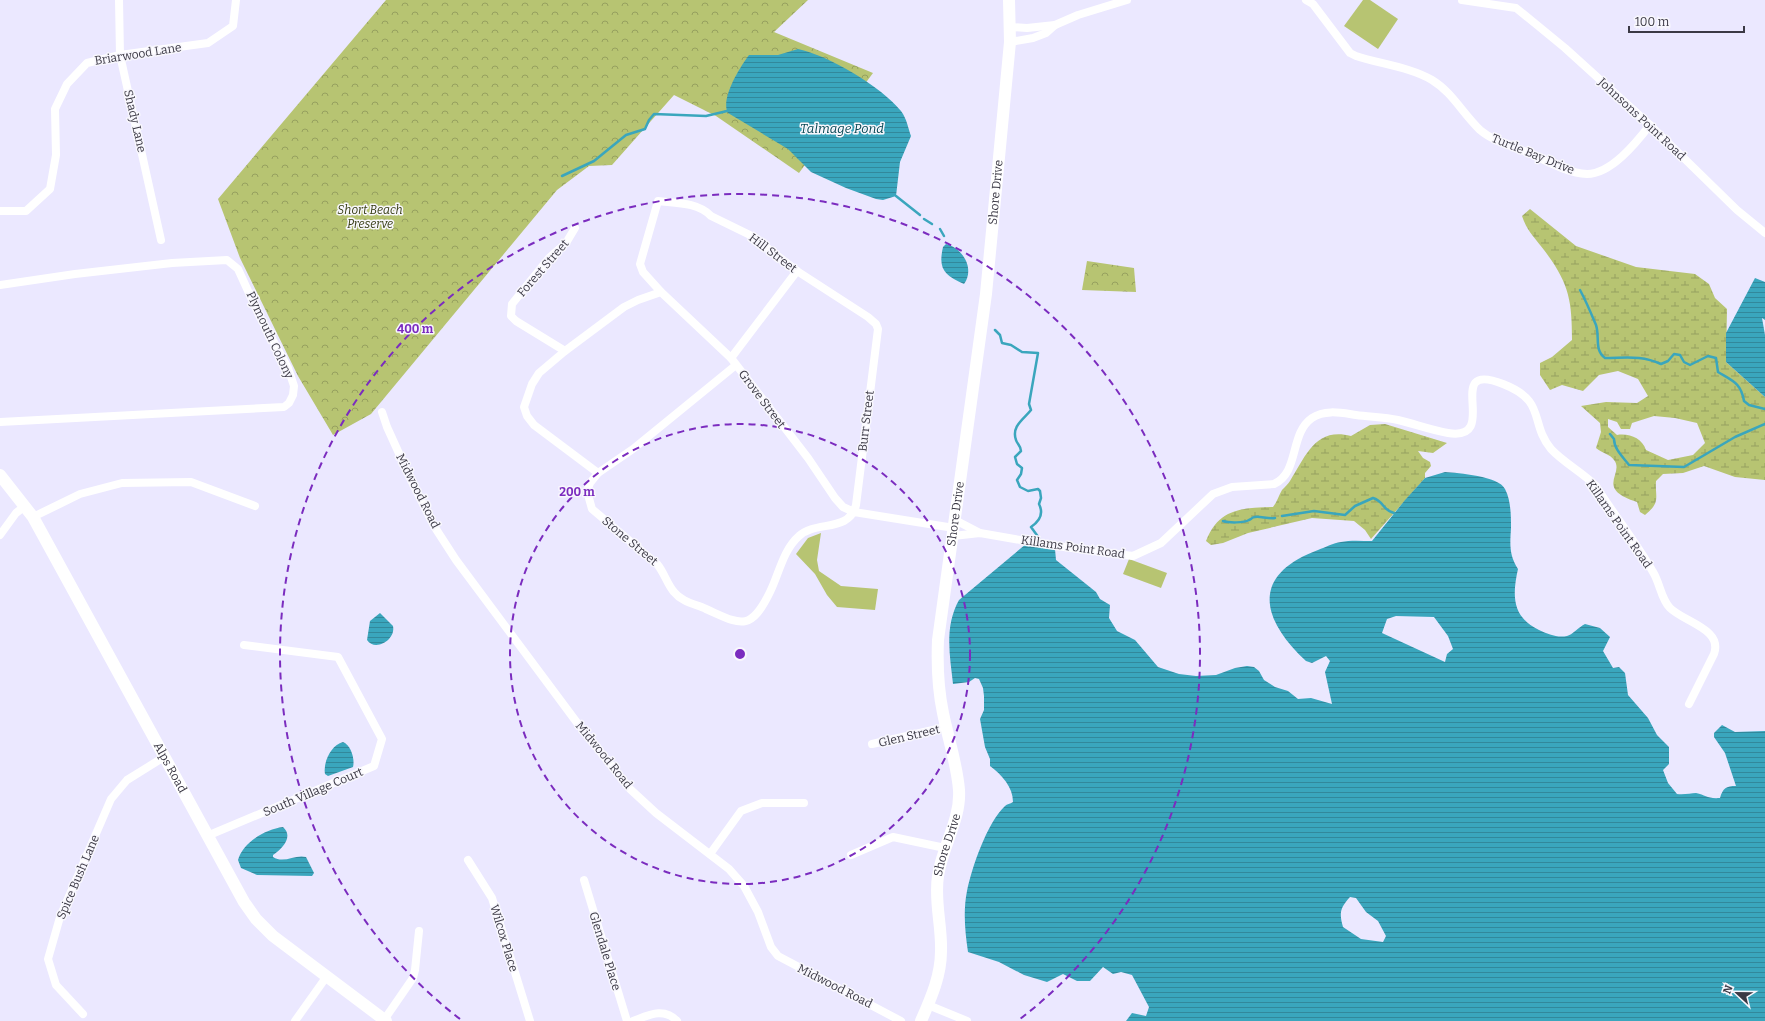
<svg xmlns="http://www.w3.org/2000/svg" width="1765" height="1021" font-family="Bitter,serif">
	<defs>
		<pattern id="wetland-marsh" width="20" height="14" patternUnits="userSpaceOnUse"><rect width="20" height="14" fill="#b7c472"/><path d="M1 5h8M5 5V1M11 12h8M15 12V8" fill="none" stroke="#96a05f"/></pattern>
		<pattern id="park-crowns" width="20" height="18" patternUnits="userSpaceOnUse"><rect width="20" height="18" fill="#b7c472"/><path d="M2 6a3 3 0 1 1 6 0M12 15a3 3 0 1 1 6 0" fill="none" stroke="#96a05f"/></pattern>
		<pattern id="water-rules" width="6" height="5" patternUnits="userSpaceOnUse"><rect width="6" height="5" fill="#3aa6bd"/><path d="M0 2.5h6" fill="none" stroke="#32889b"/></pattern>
	</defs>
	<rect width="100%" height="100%" fill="#ebe8ff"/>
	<g fill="#b7c472">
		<polygon points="1363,0 1370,0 1398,19 1378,49 1344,26"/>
		<polygon points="821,533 817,560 819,571 841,586 878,589 875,610 837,607 827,595 815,574 796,554 808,538"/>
		<polygon points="1129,559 1167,573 1161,588 1123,574"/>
	</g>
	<g fill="url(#wetland-marsh)" fill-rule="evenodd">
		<path d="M1530,209l46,37 60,21 59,7 14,10 6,14 12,11 -1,53 39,35v83l-30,-3 -31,-11 -21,7 -20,1 -7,7c-1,17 5,21 -11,34l-5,-3 -3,-10c-43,-14 -12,-28 -23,-42 -4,-6 -12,-7 -18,-12l5,-16 -1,-9 -19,-17 25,-4 31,1 11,-7 -10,-17 -20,-8 -19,4 -16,16 -21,-6 -12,5 -10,-15v-12l12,-6 20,-17c0,-40 -3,-57 -28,-90 -9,-12 -17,-19 -22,-34zM1654,416l21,2 22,5 8,20 -12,12 -25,5 -22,-10c-4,-12 -17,-17 -29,-15l-9,-8v-8l9,3 4,7h9l2,-6z"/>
		<path d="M1385,424l62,19 -14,10 -15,-2 5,7 7,4 1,4 -6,7v5l-54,61 -6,-9 -11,-9 -42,-3 -64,15 -25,10 -12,2 -5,-4c13,-33 36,-33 67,-34 4,-5 6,-12 9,-17 3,-3 6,-6 8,-9 16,-25 25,-54 61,-45l19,-11z"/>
	</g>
	<g fill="url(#park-crowns)">
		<polygon points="386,0 808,0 774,32 873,73 799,173 716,116 674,95 612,165 589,166 557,190 371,414 333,435 298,376 240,258 218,199"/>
		<polygon points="1087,261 1134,268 1136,292 1082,290"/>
	</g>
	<g fill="url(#water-rules)" fill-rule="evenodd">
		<path d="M798,49c30,6 84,38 103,62 6,8 7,17 10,25l-11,26 -4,34 -13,4 -7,-1 -30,-11 -35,-16 -23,-23 -60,-36c-8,-14 12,-46 21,-58h29z"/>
		<path d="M946,244c17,4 29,25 18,40 -20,-9 -26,-15 -21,-37z"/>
		<polygon points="1755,278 1765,282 1765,320 1762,318 1765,335 1765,397 1726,362 1726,333"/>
		<path d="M1445,472c13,1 54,4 60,17 6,11 6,27 6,39 -1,16 -2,27 7,41 -6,27 -6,48 21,61 9,4 18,8 28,6 5,-1 12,-9 18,-12l15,4 10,9 -7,14 10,17 6,-1 6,6 3,22 20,23 9,17 12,12v17l-6,6 5,13 9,11c7,1 14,-1 19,-1 10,2 11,6 24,5 3,-10 6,-12 16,-12l-11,-33 -11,-16v-4l8,-8 13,7 30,-1v290h-639l6,-8 14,3 3,-9 -17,-32 -11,-3 -8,2 -10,-7 -13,14h-13l-14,-7 -16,8 -23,-7 -25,-13 -31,-10c-3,-20 -5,-41 -1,-61 5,-24 20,-68 38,-85 2,-2 5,-2 8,-4 0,-15 -11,-27 -23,-36v-7l-5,-12 -5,-28 4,-9v-14l-1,-8 -4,-9 -4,-1 -6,4 -16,2c-3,-28 -9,-57 6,-84l67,-56 29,5 1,11 40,32 4,7 10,6 -1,13 8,13 18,9 23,27 21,7 17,2 20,-1 19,-7 12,-2 7,1 5,4 5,9 11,7 13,4 10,8 13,-1 21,6 -7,-32 5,-11 -4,-5 -14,7 -6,-2c-46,-43 -55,-86 12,-111 8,-3 15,-7 23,-8 9,-2 21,-1 31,-1l33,-41 20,-22zM1396,616l38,1 14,19 5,13 -6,5 -2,8 -63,-29 5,-14zM1350,897l6,1 10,14 12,9 8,15 -3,6 -22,-3 -18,-12c-4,-14 -3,-19 7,-30z"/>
		<path d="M380,613l13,13c3,14 -18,26 -26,14l3,-19z"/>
		<path d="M343,742c8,3 12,17 10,25l-25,9 -3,-2c-2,-12 6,-29 18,-32z"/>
		<path d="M283,827c11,10 -1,22 -10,28v2c11,7 22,-3 33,0l8,16 -2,3 -55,-1 -16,-7 -3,-8c5,-18 28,-31 45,-33z"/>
	</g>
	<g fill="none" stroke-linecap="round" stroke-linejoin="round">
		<g stroke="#3aa6bd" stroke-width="2.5">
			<polyline points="562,176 594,161 626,135 645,129 649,120 654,114 706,116 727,111"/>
			<polyline points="896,196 920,215"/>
			<polyline points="924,219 932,224"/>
			<polyline points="940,229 944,236"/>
			<path d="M1580,290c6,11 11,23 16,35 4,12 -2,25 9,33 21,0 36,-3 56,6l7,-3 6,-7 6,1 4,7 6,3 18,-9 8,2 2,14c15,9 23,11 26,29l5,4 16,4"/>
			<path d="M995,330l5,5 2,8 9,2 11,7 16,1 -9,51 2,6c-7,9 -20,16 -15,30 1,4 5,6 5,11l-6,6 2,7 5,4 -1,6 -4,6 3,7 8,4 10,-2 2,2 1,7 -2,6c5,10 1,17 -8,23l8,11"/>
			<path d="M1610,434l4,5c0,10 9,18 15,26l55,2 51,-30 30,-13"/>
			<path d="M1282,516l32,-5 31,4 10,-9 18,-8c11,3 9,12 21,15"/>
			<path d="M1223,521c6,2 21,2 26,-1 5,-2 1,-2 6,-3 5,-1 13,2 20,1"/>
		</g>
		<g stroke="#fff" stroke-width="8">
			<polyline points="119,0 120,55 161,240"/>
			<path d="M1306,0l7,4 37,49 6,3c24,8 54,11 76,24 20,12 31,34 48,50 14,12 33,16 49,23 18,8 38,20 58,21 24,0 49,-31 63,-49"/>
			<polyline points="1462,0 1516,8 1537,25 1565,48 1650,125 1737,210 1765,233"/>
			<polyline points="1010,27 1027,28 1055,25"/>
			<polyline points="1010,42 1033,38 1046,33 1055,25 1078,15 1127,0"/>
			<polyline points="0,211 26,211 50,189 56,155 55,109 67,84 87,63 120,55 208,43 233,26 236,0"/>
			<polyline points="0,285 75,274 172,263 227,260 238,269 259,315 288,368 294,386 293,395 289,403 284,407 0,422"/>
			<polyline points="565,351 516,321 511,316 512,304 549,258 566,243 575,228"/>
			<polyline points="731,358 797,271"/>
			<path d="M736,365l-103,84 -35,24 -8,10 -3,8 5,18 65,55c7,8 10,20 17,28 8,10 21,12 32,17 34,15 44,24 64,-17 9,-18 13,-42 29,-56 17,-16 50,-3 57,-31l22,-176 -2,-5 -8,-7 -71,-46 -45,-35 -41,-20c-13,-14 -36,-13 -53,-15l-18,63 3,8 18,20 70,66 77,100 27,40 8,9 11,5 100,16"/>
			<polyline points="382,412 387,427 412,482 434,526 456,560 578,724 630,789 656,813 729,869 744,886 758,912 771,947 778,956 901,1021"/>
			<polyline points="598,473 534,425 527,416 524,407 532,384 539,373 565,351 624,307 638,300 661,292"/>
			<polyline points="33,517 80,494 122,483 191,482 255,506"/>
			<polyline points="955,520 980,533"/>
			<polyline points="0,535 16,513 25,506"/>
			<path d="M953,536l27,-3 69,12 84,11 28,-13 52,-49 19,-7 42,-3c26,-12 15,-50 38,-66 13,-9 30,-5 44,-3 14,2 28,2 42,5 17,4 33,10 50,13 55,9 -8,-74 55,-49 44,17 26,38 48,65 13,14 31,23 45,37 18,29 40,56 57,86 7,11 8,27 17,36 14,14 53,21 44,46l-25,50"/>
			<polyline points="872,744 946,727"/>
			<polyline points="207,836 374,766 382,739 338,657 244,645"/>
			<polyline points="710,854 741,811 762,803 804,803"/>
			<polyline points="851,855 893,837 945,848"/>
			<polyline points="468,860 492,898 530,1021"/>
			<polyline points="584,880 627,1021"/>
			<polyline points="928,1005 967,1021"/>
			<polyline points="83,1014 56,985 48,959 60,917 111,799 127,780 164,757"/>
			<polyline points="384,1020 413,978 415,970 419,931"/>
			<polyline points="295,1021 327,976"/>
			<path d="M633,1021c16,-6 31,-14 44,0"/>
		</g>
		<g stroke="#fff" stroke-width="12">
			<path id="s1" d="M0,475l33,42 211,385 12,17 17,17 113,85"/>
			<path id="s2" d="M921,1021c10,-23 20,-45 20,-70 1,-25 -7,-50 -3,-75 4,-29 23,-57 21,-86 -2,-26 -11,-52 -16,-77 -5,-24 -6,-49 -5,-73l48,-346 24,-252 -1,-42"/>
		</g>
	</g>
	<g fill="none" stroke="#7b2cbf" stroke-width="2" stroke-dasharray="7 5">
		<circle cx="740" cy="654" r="230"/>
		<path d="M460 1019A460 460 0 1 1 1020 1019"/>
	</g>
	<g text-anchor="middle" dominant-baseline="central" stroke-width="3" stroke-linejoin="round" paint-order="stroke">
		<g font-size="12" fill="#3b3945" stroke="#f8f7fd">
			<text transform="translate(138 54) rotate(-9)">Briarwood Lane</text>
			<text transform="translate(1642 119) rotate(43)">Johnsons Point Road</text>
			<text transform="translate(135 121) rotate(77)">Shady Lane</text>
			<text transform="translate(1533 154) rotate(22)">Turtle Bay Drive</text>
			<text stroke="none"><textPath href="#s2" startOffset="841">Shore Drive</textPath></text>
			<text transform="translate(773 253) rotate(37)">Hill Street</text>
			<text transform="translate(543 268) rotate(-49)">Forest Street</text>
			<text transform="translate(270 335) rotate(65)">Plymouth Colony</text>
			<text transform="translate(762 399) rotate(53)">Grove Street</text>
			<text transform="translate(866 421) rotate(-83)">Burr Street</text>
			<text transform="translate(418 491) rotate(63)">Midwood Road</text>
			<text stroke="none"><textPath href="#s2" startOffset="517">Shore Drive</textPath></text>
			<text transform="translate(1619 524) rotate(55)">Killams Point Road</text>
			<text transform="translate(630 541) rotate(40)">Stone Street</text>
			<text transform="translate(1073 547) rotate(8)">Killams Point Road</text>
			<text transform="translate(909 736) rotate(-13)">Glen Street</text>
			<text transform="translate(604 755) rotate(51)">Midwood Road</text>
			<text stroke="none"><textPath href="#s1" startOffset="339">Alps Road</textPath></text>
			<text transform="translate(313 792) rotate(-23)">South Village Court</text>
			<text stroke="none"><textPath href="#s2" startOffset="181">Shore Drive</textPath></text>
			<text transform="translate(78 877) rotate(-67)">Spice Bush Lane</text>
			<text transform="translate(504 938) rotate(73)">Wilcox Place</text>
			<text transform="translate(605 951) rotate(73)">Glendale Place</text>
			<text transform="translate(835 986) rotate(27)">Midwood Road</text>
		</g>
		<g font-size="12" font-style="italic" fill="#353b11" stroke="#f8f7fd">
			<text x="370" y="210">Short Beach<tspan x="370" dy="14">Preserve</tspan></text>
		</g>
		<g font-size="13" font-style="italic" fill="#054753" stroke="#f8f7fd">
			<text x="842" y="128">Talmage Pond</text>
		</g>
	</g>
	<circle cx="740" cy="654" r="6" fill="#7b2cbf" stroke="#f8f7fd" stroke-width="2"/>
	<g font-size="12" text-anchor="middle" font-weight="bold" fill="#7b2cbf" stroke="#f8f7fd" stroke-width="3" stroke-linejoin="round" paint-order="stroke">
		<text x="415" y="333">400 m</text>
		<text x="577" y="496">200 m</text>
	</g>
	<g transform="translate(1737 993) rotate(292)" stroke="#f8f7fd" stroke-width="3" paint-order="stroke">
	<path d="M0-3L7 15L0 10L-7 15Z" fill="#3b3945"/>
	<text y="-6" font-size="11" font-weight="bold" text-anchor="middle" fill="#3b3945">N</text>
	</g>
	<path d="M1629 26v6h115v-6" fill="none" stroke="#3b3945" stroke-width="2"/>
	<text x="1635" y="26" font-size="12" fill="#3b3945" stroke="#f8f7fd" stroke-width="3" paint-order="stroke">100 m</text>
</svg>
